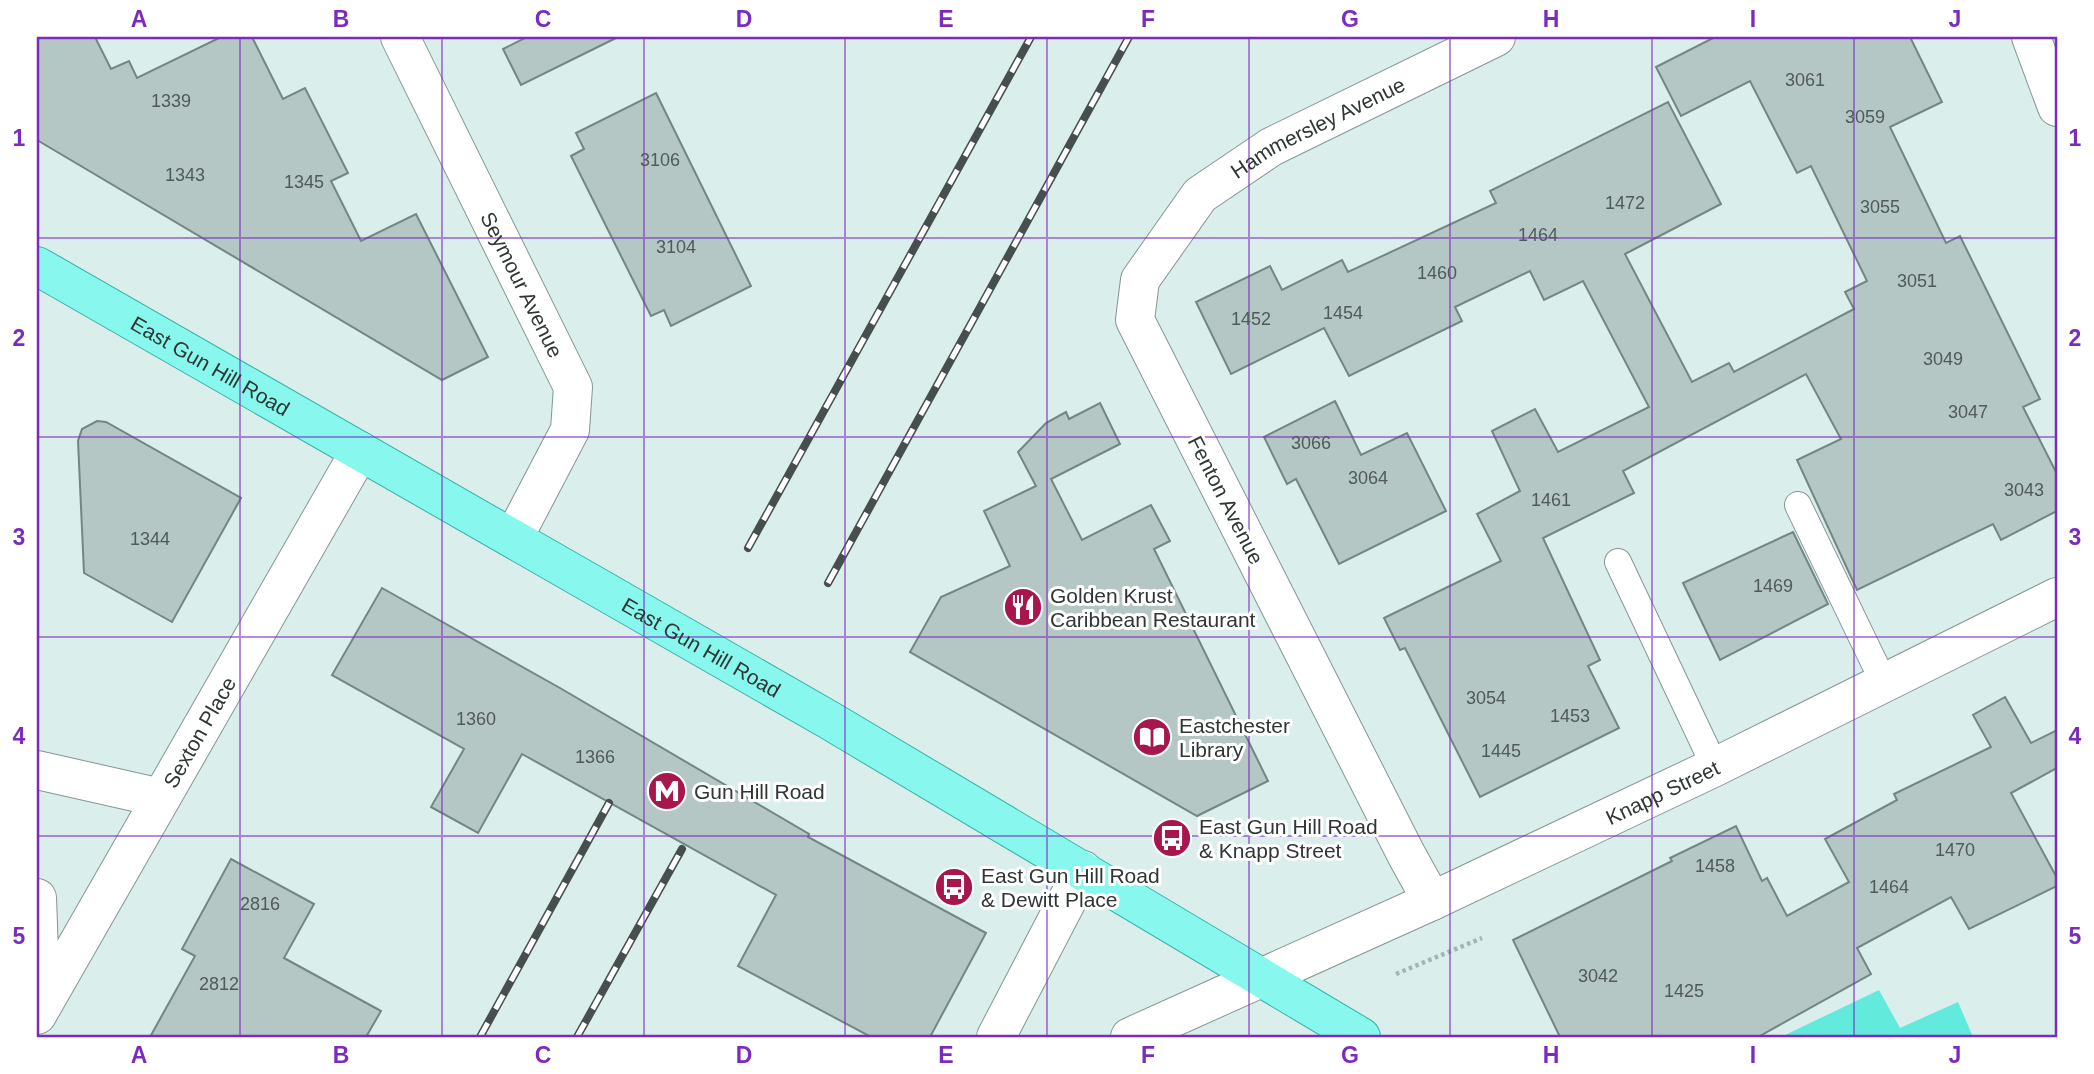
<svg xmlns="http://www.w3.org/2000/svg" width="2094" height="1074" font-family="Arial,sans-serif">
	<rect width="100%" height="100%" fill="#daeeeb"/>
	<polygon fill="#62eadd" points="1879,990 1900,1028 1958,1002 1973,1037 1781,1037"/>
	<g fill="#b4c7c4" stroke="#748683" stroke-width="2">
		<polygon points="37,37 95,37 111,69 129,61 137,78 221,37 252,37 283,99 305,88 348,173 331,181 361,241 416,214 488,357 442,380 37,140"/>
		<polygon points="527,37 618,37 521,85 503,49"/>
		<polygon points="1715,37 1910,37 1942,102 1890,127 1946,243 1960,236 2040,399 2023,407 2057,474 2057,511 2001,540 1993,524 1857,590 1797,460 1841,439 1806,374 1623,471 1634,493 1543,538 1600,660 1588,666 1619,728 1480,797 1405,648 1400,650 1384,618 1501,561 1477,514 1520,491 1492,431 1535,409 1558,452 1649,407 1583,281 1544,300 1530,271 1455,307 1462,321 1349,376 1324,328 1231,374 1196,302 1270,266 1282,290 1342,260 1348,272 1496,203 1490,191 1668,102 1721,204 1625,254 1692,382 1729,363 1734,372 1854,309 1845,292 1867,281 1811,166 1797,173 1750,81 1681,116 1656,67"/>
		<polygon points="656,93 751,286 671,326 664,310 651,316 571,156 584,149 576,133"/>
		<polygon points="1335,401 1361,455 1407,433 1446,511 1339,564 1296,479 1287,484 1264,437"/>
		<polygon points="1100,403 1120,444 1051,479 1082,540 1151,505 1170,541 1154,549 1268,781 1197,816 910,652 941,597 1010,566 984,511 1036,486 1018,452 1046,423 1066,412 1069,419"/>
		<polygon points="97,421 106,422 241,498 172,622 84,573 78,441 82,429"/>
		<polygon points="1793,532 1828,604 1720,660 1683,583"/>
		<polygon points="382,588 560,688 809,834 808,837 986,933 930,1037 871,1037 738,966 776,895 522,754 478,833 431,807 464,749 332,675"/>
		<polygon points="2005,697 2031,743 2057,730 2057,768 2011,793 2057,878 2057,886 1969,929 1951,897 1857,948 1871,974 1758,1037 1560,1037 1513,940 1672,861 1670,858 1736,826 1762,881 1767,878 1787,916 1849,882 1825,839 1897,800 1894,794 1991,747 1973,715"/>
		<polygon points="231,859 314,904 284,958 381,1011 366,1037 150,1037 195,956 182,949"/>
	</g>
	<g fill="none" stroke-linecap="round" stroke-linejoin="round">
		<g stroke="#849794" stroke-width="28">
			<g id="lane">
				<polyline points="1798,505 1884,683"/>
				<polyline points="1618,562 1715,767"/>
			</g>
		</g>
		<g stroke="#849794" stroke-width="40">
			<g id="street">
				<path id="s1" d="M400,37l173,350 -3,43 -56,107"/>
				<polyline points="37,770 161,798"/>
				<polyline points="37,898 41,1007"/>
				<path id="s2" d="M1432,901l-26,-47 -271,-534 5,-40 60,-85 71,-48 225,-110"/>
				<path id="s3" d="M37,1015l323,-564"/>
				<polyline points="996,1037 1083,870"/>
				<path id="s4" d="M1130,1037l302,-136 283,-134 342,-170"/>
			</g>
		</g>
		<g stroke="#849794" stroke-width="40">
			<polyline id="secondary" points="2031,37 2057,107"/>
		</g>
		<g stroke="#36b1a6" stroke-width="40">
			<g id="primary">
				<path id="s5" d="M37,266l792,454 532,317"/>
			</g>
		</g>
		<polyline stroke="#a4b4b2" stroke-width="4.5" stroke-dasharray="3.5 3.5" stroke-linecap="butt" points="1396,974 1482,938"/>
		<use href="#lane" stroke="#fff" stroke-width="26"/>
		<use href="#street" stroke="#fff" stroke-width="38"/>
		<use href="#secondary" stroke="#fff" stroke-width="38"/>
		<use href="#primary" stroke="#88f8ee" stroke-width="38"/>
		<g stroke="#464f4e" stroke-width="8">
			<g id="rail">
				<polyline points="748,548 1031,37"/>
				<polyline points="828,583 1129,37"/>
				<polyline points="480,1037 609,803"/>
				<polyline points="577,1037 682,849"/>
			</g>
		</g>
		<use href="#rail" stroke="#fff" stroke-width="5" stroke-dasharray="16" stroke-linecap="butt"/>
	</g>
	<path fill="none" stroke="#7b2cbf" stroke-width="2" stroke-opacity="0.55" d="M240,37v1000M442,37v1000M644,37v1000M845,37v1000M1047,37v1000M1249,37v1000M1450,37v1000M1652,37v1000M1854,37v1000M37,238h2020M37,437h2020M37,637h2020M37,836h2020"/>
	<defs>
		<g id="restaurant-disc" transform="scale(2.0125)"><circle r="9.5" fill="#a8164e" stroke="#fff"/><path d="M-5-6h1v4h1v-4h1v4h1v-4h1v5L-1.5 .5V6h-2V.5L-5-1ZM5-6V6H3V1.5H1.5Q1.5-4 5-6Z" fill="#fff"/></g>
		<g id="library-disc" transform="scale(2.0125)"><circle r="9.5" fill="#a8164e" stroke="#fff"/><path d="M-6-4Q-3-5.5-.7-3.5V5Q-3 3-6 4ZM6-4Q3-5.5 .7-3.5V5Q3 3 6 4Z" fill="#fff"/></g>
		<g id="metro-disc" transform="scale(2.0125)"><circle r="9.5" fill="#a8164e" stroke="#fff"/><path d="M-5.5 5V-5H-3L0 0L3-5H5.5V5H3V-.5L0 4L-3-.5V5Z" fill="#fff"/></g>
		<g id="bus-disc" transform="scale(2.0125)"><circle r="9.5" fill="#a8164e" stroke="#fff"/><path d="M-5-6H5V4H4V6H2V4H-2V6H-4V4H-5ZM-3.5-4V0h7V-4ZM-3.5 1.2v1.5H-2V1.2ZM2 1.2v1.5H3.5V1.2Z" fill="#fff"/></g>
	</defs>
	<g fill-rule="evenodd">
		<use href="#restaurant-disc" x="1023" y="607"/>
		<use href="#library-disc" x="1152" y="737"/>
		<use href="#metro-disc" x="667" y="791"/>
		<use href="#bus-disc" x="1172" y="838"/>
		<use href="#bus-disc" x="954" y="887"/>
	</g>
	<g text-anchor="middle" dominant-baseline="central" stroke-width="6" stroke-linejoin="round" paint-order="stroke">
		<g font-size="18" fill="#505a59">
			<text x="1805" y="80">3061</text>
			<text x="171" y="101">1339</text>
			<text x="1865" y="117">3059</text>
			<text x="660" y="160">3106</text>
			<text x="185" y="175">1343</text>
			<text x="304" y="182">1345</text>
			<text x="1625" y="203">1472</text>
			<text x="1880" y="207">3055</text>
			<text x="1538" y="235">1464</text>
			<text x="676" y="247">3104</text>
			<text x="1437" y="273">1460</text>
			<text x="1917" y="281">3051</text>
			<text x="1343" y="313">1454</text>
			<text x="1251" y="319">1452</text>
			<text x="1943" y="359">3049</text>
			<text x="1968" y="412">3047</text>
			<text x="1311" y="443">3066</text>
			<text x="1368" y="478">3064</text>
			<text x="2024" y="490">3043</text>
			<text x="1551" y="500">1461</text>
			<text x="150" y="539">1344</text>
			<text x="1773" y="586">1469</text>
			<text x="1486" y="698">3054</text>
			<text x="1570" y="716">1453</text>
			<text x="476" y="719">1360</text>
			<text x="1501" y="751">1445</text>
			<text x="595" y="757">1366</text>
			<text x="1955" y="850">1470</text>
			<text x="1715" y="866">1458</text>
			<text x="1889" y="887">1464</text>
			<text x="260" y="904">2816</text>
			<text x="1598" y="976">3042</text>
			<text x="219" y="984">2812</text>
			<text x="1684" y="991">1425</text>
		</g>
		<g font-size="21" fill="#2f3635" stroke="#fff">
			<text stroke="none"><textPath href="#s2" startOffset="933">Hammersley Avenue</textPath></text>
			<text stroke="none"><textPath href="#s1" startOffset="276">Seymour Avenue</textPath></text>
			<text stroke="none"><textPath href="#s5" startOffset="200">East Gun Hill Road</textPath></text>
			<text transform="translate(1226 500) rotate(63)">Fenton Avenue</text>
			<text stroke="none"><textPath href="#s5" startOffset="766">East Gun Hill Road</textPath></text>
			<text stroke="none"><textPath href="#s3" startOffset="326">Sexton Place</textPath></text>
			<text stroke="none"><textPath href="#s4" startOffset="586">Knapp Street</textPath></text>
		</g>
		<g font-size="21" fill="#2f3635" stroke="#fff" text-anchor="start">
			<text x="1050" y="595">Golden Krust<tspan x="1050" dy="24">Caribbean Restaurant</tspan></text>
			<text x="1179" y="725">Eastchester<tspan x="1179" dy="24">Library</tspan></text>
			<text x="694" y="791">Gun Hill Road</text>
			<text x="1199" y="826">East Gun Hill Road<tspan x="1199" dy="24">&amp; Knapp Street</tspan></text>
			<text x="981" y="875">East Gun Hill Road<tspan x="981" dy="24">&amp; Dewitt Place</tspan></text>
		</g>
	</g>
	<rect width="2094" height="1074" fill="none" stroke="#ffffff" stroke-width="77"/>
	<rect x="38" y="38" width="2018" height="998" fill="none" stroke="#7b2cbf" stroke-width="2.5"/>
	<g font-size="23" text-anchor="middle" font-weight="bold" fill="#7b2cbf">
		<text x="139" y="27">A</text>
		<text x="341" y="27">B</text>
		<text x="543" y="27">C</text>
		<text x="744" y="27">D</text>
		<text x="946" y="27">E</text>
		<text x="1148" y="27">F</text>
		<text x="1350" y="27">G</text>
		<text x="1551" y="27">H</text>
		<text x="1753" y="27">I</text>
		<text x="1955" y="27">J</text>
		<text x="19" y="146">1</text>
		<text x="2075" y="146">1</text>
		<text x="19" y="346">2</text>
		<text x="2075" y="346">2</text>
		<text x="19" y="545">3</text>
		<text x="2075" y="545">3</text>
		<text x="19" y="744">4</text>
		<text x="2075" y="744">4</text>
		<text x="19" y="944">5</text>
		<text x="2075" y="944">5</text>
		<text x="139" y="1063">A</text>
		<text x="341" y="1063">B</text>
		<text x="543" y="1063">C</text>
		<text x="744" y="1063">D</text>
		<text x="946" y="1063">E</text>
		<text x="1148" y="1063">F</text>
		<text x="1350" y="1063">G</text>
		<text x="1551" y="1063">H</text>
		<text x="1753" y="1063">I</text>
		<text x="1955" y="1063">J</text>
	</g>
</svg>
